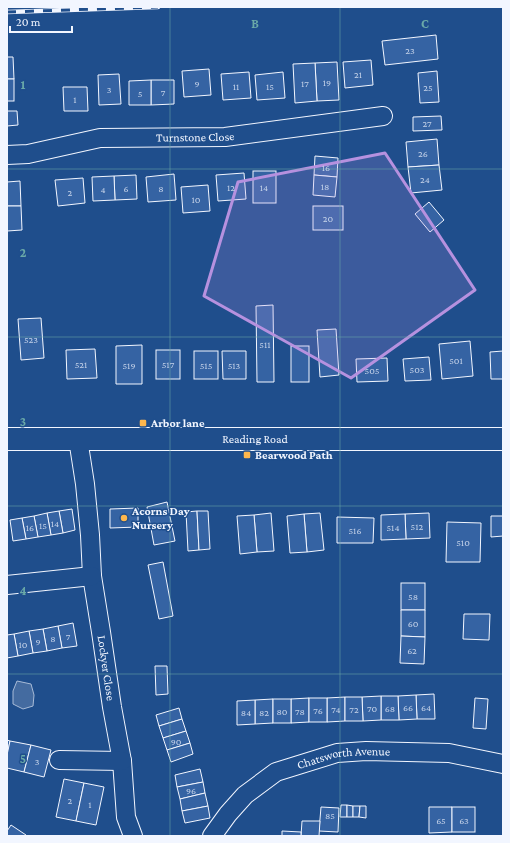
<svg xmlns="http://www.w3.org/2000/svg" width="510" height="843" font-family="'Crimson Pro',serif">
	<rect width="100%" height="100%" fill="#1f4e8c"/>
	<polygon fill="#446ba0" stroke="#a8bbd7" points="17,681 31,684 34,695 33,706 23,709 13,704 13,691"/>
	<g fill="#3563a3" stroke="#f2f6ff">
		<polygon points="436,35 438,59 385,65 382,41"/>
		<polygon points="7,57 13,57 14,79 7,79"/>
		<polygon points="371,60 373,85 345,88 343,62"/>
		<polygon points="337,62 339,100 317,101 315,63"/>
		<polygon points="315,63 317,101 295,103 293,64"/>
		<polygon points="209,69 211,95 184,97 182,71"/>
		<polygon points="437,71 439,102 420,103 418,73"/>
		<polygon points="249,72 251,98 223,100 221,74"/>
		<polygon points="283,72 285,98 257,100 255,75"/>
		<polygon points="119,74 121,104 99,105 98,75"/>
		<rect x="7" y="79" width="7" height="22"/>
		<polygon points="151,80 174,80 174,104 151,105"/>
		<polygon points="151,80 151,105 129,105 129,81"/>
		<polygon points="63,87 87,87 88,111 64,111"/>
		<polygon points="7,111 17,111 18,125 7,126"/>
		<polygon points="441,116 442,130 413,131 413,117"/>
		<polygon points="437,139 439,165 408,167 406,142"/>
		<polygon points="315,156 338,158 337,177 314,175"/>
		<polygon points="439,165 442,190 411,193 408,167"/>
		<rect x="253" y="171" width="23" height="32"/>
		<polygon points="244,173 246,199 218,201 216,175"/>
		<polygon points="174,174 176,200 148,202 146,177"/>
		<polygon points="136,175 137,199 115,200 114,176"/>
		<polygon points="314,175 337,177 335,197 313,195"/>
		<polygon points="114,176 115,200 93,201 92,177"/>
		<polygon points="83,178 85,203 58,206 55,180"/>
		<polygon points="20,181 21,206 7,206 7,182"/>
		<polygon points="208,185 210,211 183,213 181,187"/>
		<polygon points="429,202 444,220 430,232 415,214"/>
		<polygon points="7,206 21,206 22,230 7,231"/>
		<rect x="313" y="206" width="30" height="24"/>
		<polygon points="273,305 274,382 257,382 256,306"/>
		<polygon points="41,318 44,358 21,360 18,319"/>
		<polygon points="336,329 339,375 320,377 317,330"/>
		<polygon points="470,341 473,376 442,379 439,344"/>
		<polygon points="142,345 142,384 116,384 116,346"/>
		<rect x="291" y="346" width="18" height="36"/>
		<polygon points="95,349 97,378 67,379 66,350"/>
		<rect x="156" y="350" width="24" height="29"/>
		<rect x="194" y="351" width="24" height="28"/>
		<polygon points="222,351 246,351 246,379 223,379"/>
		<polygon points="503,351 503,379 491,379 490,352"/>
		<polygon points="429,357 431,380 405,381 403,359"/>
		<polygon points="387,358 388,381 357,382 356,359"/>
		<polygon points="167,502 175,541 154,545 147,507"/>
		<polygon points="138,508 138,527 110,528 110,509"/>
		<polygon points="72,509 75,530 63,533 59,511"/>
		<polygon points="59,511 63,533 51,535 47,513"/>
		<polygon points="197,511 199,550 188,551 186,512"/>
		<polygon points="197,511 208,511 210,549 199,550"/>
		<polygon points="47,513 51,535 38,537 34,516"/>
		<polygon points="271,513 274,551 257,552 254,515"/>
		<polygon points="320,513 324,550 307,552 304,514"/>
		<polygon points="429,513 430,538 406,539 405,514"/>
		<polygon points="304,514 307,552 290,553 287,516"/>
		<polygon points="405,514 406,539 381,540 381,515"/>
		<polygon points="254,515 257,552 240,554 237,516"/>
		<polygon points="34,516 38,537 26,539 22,518"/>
		<polygon points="491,516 503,516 503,536 491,537"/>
		<polygon points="337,517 374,518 373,543 337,543"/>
		<polygon points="22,518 26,539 13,541 10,520"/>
		<polygon points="447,522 481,523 480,562 446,562"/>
		<polygon points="163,562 173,616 159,619 148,565"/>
		<rect x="401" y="583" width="24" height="27"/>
		<polygon points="401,610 425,610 425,637 401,636"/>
		<polygon points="464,614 490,614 489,640 463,639"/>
		<polygon points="73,623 77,646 62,648 58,626"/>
		<polygon points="58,626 62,648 47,651 43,629"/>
		<polygon points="43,629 47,651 33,653 29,631"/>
		<polygon points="29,631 33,653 18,656 14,634"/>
		<polygon points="14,634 18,656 7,658 7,635"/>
		<polygon points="401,636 425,637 424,664 400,663"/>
		<polygon points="155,666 167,666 168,694 156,695"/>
		<polygon points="434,694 435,719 417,719 416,695"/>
		<polygon points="416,695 417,719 399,720 398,696"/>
		<polygon points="381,696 398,696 399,720 381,720"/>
		<polygon points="381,696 381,720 363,721 362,697"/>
		<polygon points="345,697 345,721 327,722 327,698"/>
		<polygon points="345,697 362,697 363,721 345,721"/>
		<polygon points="309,698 309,722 291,723 291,699"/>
		<rect x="309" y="698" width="18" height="24"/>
		<polygon points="475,698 488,699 486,729 473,728"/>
		<polygon points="273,699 273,723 255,724 255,700"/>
		<rect x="273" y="699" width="18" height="24"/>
		<polygon points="255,700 255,724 237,725 237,701"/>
		<polygon points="179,708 182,719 159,726 156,715"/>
		<polygon points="182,719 186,731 163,738 159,726"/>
		<polygon points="186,731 190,743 167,750 163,738"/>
		<polygon points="7,740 10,741 7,755"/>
		<polygon points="10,741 31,745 24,772 7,768 7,755"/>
		<polygon points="190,743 193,754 171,762 167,750"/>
		<polygon points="31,745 51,750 44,777 24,772"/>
		<polygon points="200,769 203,782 177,787 175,775"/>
		<polygon points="64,779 84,783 76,821 56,817"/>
		<polygon points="203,782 205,793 180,799 177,787"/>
		<polygon points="84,783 104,787 96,825 76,821"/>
		<polygon points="205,793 208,806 182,811 180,799"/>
		<polygon points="341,805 347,805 347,817 340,817"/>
		<polygon points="347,805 353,806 353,817 347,817"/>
		<polygon points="208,806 210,818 185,823 182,811"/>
		<polygon points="353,806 360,806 359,817 353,817"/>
		<polygon points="360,806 366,806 366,818 359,817"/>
		<polygon points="321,807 339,808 338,832 319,831"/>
		<polygon points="429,807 452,807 452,832 429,833"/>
		<rect x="452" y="807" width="23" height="25"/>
		<polygon points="302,821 320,821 319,836 301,836"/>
		<polygon points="11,825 26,835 25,836 7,836 7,831"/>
		<polygon points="282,831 301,832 301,836 282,836"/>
	</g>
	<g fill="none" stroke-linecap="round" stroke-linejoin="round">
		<g stroke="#f2f6ff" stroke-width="20">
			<g id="street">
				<path id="s1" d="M7,155l21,-1 72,-16 125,-1 158,-21"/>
				<path id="s2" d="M78,439l7,45 5,51 2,41 9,56 11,75 10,54 4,56 7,19"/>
				<polyline points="7,585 92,576"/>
				<polyline points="59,760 122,761"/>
				<path id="s3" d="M212,836l16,-22 17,-19 31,-23 61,-19 29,-2 83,2 54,11"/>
			</g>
		</g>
		<g stroke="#f2f6ff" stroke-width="24">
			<g id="primary">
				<path id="s4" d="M7,439h496"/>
			</g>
		</g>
		<use href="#street" stroke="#1f4e8c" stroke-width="18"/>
		<use href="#primary" stroke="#1f4e8c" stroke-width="22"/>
		<g stroke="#f2f6ff" stroke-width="4.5">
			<polyline id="rail" points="7,12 158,7"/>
		</g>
		<use href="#rail" stroke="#1f4e8c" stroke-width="3" stroke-dasharray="9" stroke-linecap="butt"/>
	</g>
	<path fill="#b691df" fill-opacity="0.2" stroke="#b691df" stroke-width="3" stroke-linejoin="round" d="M385,153l90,137 -124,88 -147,-82 34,-114z"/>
	<path fill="none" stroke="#6aa9a8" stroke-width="1" stroke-opacity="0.55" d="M170,7v829M340,7v829M7,169h496M7,337h496M7,506h496M7,674h496"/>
	<g fill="#ffb74d" stroke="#1f4e8c" stroke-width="1.5">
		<rect x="139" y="419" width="8" height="8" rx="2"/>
		<rect x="243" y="451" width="8" height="8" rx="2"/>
		<circle cx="124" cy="518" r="4"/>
	</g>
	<g text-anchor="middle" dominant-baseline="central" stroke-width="3" stroke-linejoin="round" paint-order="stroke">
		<g font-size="10" fill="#c3d1e8">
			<text x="410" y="50">23</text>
			<text x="358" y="74">21</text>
			<text x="327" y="82">19</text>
			<text x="197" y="83">9</text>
			<text x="305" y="83">17</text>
			<text x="236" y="86">11</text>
			<text x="270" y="86">15</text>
			<text x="428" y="87">25</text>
			<text x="109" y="89">3</text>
			<text x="163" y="92">7</text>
			<text x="140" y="93">5</text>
			<text x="75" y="99">1</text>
			<text x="427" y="123">27</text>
			<text x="423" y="153">26</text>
			<text x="326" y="167">16</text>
			<text x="425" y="179">24</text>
			<text x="325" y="186">18</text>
			<text x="231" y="187">12</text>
			<text x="264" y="187">14</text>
			<text x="126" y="188">6</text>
			<text x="161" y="188">8</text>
			<text x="103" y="189">4</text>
			<text x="70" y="192">2</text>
			<text x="196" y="199">10</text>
			<text x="328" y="218">20</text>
			<text x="31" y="339">523</text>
			<text x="265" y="344">511</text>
			<text x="456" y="360">501</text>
			<text x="81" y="364">521</text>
			<text x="168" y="364">517</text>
			<text x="129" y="365">519</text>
			<text x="206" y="365">515</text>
			<text x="234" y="365">513</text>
			<text x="417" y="369">503</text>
			<text x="372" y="370">505</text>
			<text x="55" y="523">14</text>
			<text x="43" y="525">15</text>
			<text x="417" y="526">512</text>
			<text x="30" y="527">16</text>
			<text x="393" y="527">514</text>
			<text x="355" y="530">516</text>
			<text x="463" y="542">510</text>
			<text x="413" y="596">58</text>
			<text x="413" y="623">60</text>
			<text x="68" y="636">7</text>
			<text x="53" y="638">8</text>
			<text x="38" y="641">9</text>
			<text x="23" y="644">10</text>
			<text x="412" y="650">62</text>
			<text x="408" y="707">66</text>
			<text x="426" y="707">64</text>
			<text x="372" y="708">70</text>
			<text x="390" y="708">68</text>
			<text x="336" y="709">74</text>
			<text x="354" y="709">72</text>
			<text x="318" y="710">76</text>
			<text x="282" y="711">80</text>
			<text x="300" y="711">78</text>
			<text x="246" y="712">84</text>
			<text x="264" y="712">82</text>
			<text x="176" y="741">90</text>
			<text x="37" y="761">3</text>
			<text x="191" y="790">96</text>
			<text x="70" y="800">2</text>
			<text x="90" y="804">1</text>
			<text x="330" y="815">85</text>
			<text x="441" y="820">65</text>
			<text x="464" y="820">63</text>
		</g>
		<g font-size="12" fill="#f2f6ff" stroke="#1f4e8c">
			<text stroke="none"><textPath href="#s1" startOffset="190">Turnstone Close</textPath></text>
			<text stroke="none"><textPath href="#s4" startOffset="248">Reading Road</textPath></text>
			<text stroke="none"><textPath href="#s2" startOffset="231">Lockyer Close</textPath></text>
			<text stroke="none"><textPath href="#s3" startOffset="161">Chatsworth Avenue</textPath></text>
		</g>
		<g font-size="12" font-weight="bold" fill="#f2f6ff" stroke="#1f4e8c" text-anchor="start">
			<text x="151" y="423">Arbor lane</text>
			<text x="255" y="455">Bearwood Path</text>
			<text x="132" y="511">Acorns Day<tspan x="132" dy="14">Nursery</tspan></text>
		</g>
	</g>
	<g font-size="13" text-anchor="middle" font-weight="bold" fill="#6aa9a8" stroke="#1f4e8c" stroke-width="3" stroke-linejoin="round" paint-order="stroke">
		<text x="255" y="28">B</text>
		<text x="425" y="28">C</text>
		<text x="23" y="89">1</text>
		<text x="23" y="257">2</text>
		<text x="23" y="426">3</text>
		<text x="23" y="595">4</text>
		<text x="23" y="763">5</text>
	</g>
	<rect width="510" height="843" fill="none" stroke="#f2f6ff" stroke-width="16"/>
	<path d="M10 26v6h62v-6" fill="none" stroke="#f2f6ff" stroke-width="2"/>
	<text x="16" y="26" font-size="12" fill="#f2f6ff" stroke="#1f4e8c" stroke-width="3" paint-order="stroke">20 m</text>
</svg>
